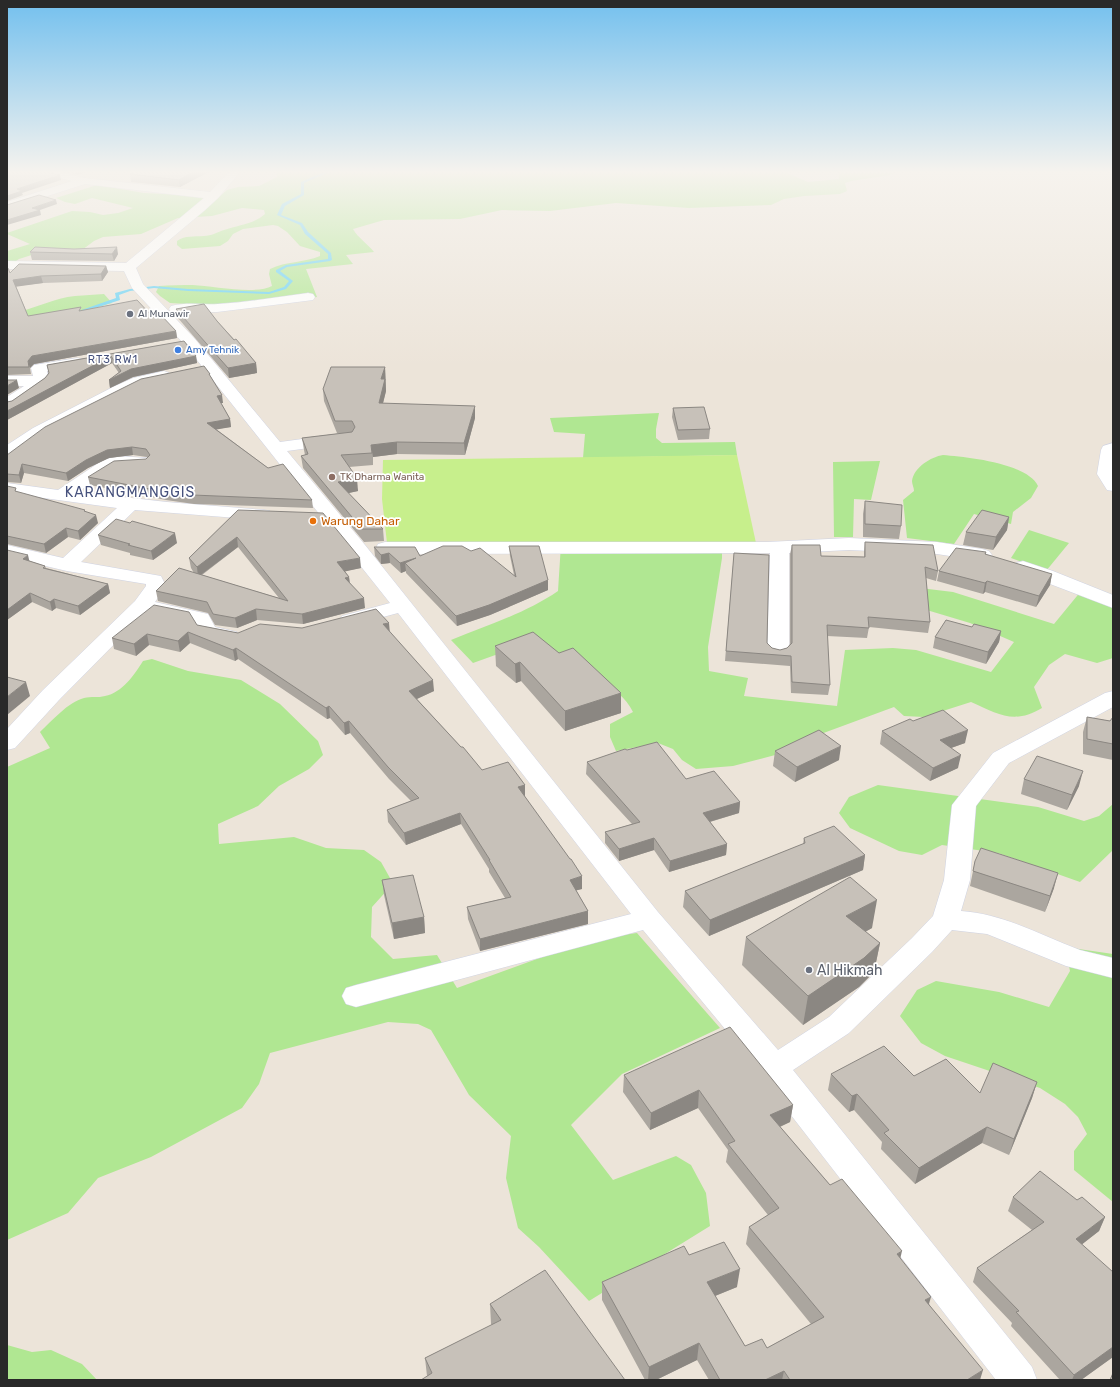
<svg xmlns="http://www.w3.org/2000/svg" width="1120" height="1387" font-family="Rubik,sans-serif">
	<rect width="100%" height="100%" fill="#ece4d9"/>
	<g fill="#b0e792">
		<path d="M275,172h510l23,10 31,-3v-7l57,1 -6,2 -39,6 -6,2 2,8 -7,3 -36,2 -20,3 -13,6 -82,3 -73,-5 -66,8 -48,-1 -42,9 -76,1 -31,9c5,9 14,14 21,23l-28,3 7,9 -47,5 11,28 -93,13 -19,-5 -35,-2 -10,-7 -4,-4 3,-6c11,-1 23,-1 34,-1 19,1 63,10 79,1l-3,-12 1,-5c16,-8 34,-6 50,-13v-4l-20,-6 -13,-14 -9,-6 -5,-1 -30,4 -10,5 -5,7 -8,5 -38,3 -5,-4v-4c9,-6 16,-4 27,-5 7,0 14,-4 20,-6 15,-5 30,-6 41,-16l-1,-4 -22,-2 -30,8 -34,2 -37,16 -38,3 -9,4 -12,9 -41,2 -22,7 -12,8v-16l23,-7 -23,-10v-1l65,-22 18,1 13,3 15,-2 15,-5 -41,-10 -17,6 -10,-2 -9,-4 41,-13 47,8 75,4 8,-7 11,-3 21,-1 18,-9v-2z"/>
		<path d="M104,294l8,9 -39,11 -66,11 8,-12c20,-5 40,-15 60,-17 10,-1 19,-1 29,-2z"/>
		<polygon points="659,413 656,429 656,438 662,443 735,442 737,455 583,458 585,434 554,432 550,418"/>
		<path d="M943,455c24,2 84,8 95,31l-7,12 -18,14 -2,12 -37,-10 -20,30 -47,-6 -4,-38 11,-9c0,-3 -2,-7 -2,-10 2,-14 19,-24 31,-26z"/>
		<polygon points="880,461 871,500 854,499 853,537 834,537 833,462"/>
		<polygon points="1029,530 1069,543 1046,571 1011,558"/>
		<path d="M561,544h161v14l-14,89 1,24 39,7 -4,18 93,10 8,-56 48,-2 23,2 75,22 23,-30 -44,-19 -60,-18 10,-17 33,4 101,32 32,-39 27,10v63l-16,5 -32,-9 -16,11 -15,22 8,21c-28,17 -44,6 -71,-6l-47,15 -20,-1 -10,-9 -84,31 -31,16 -46,12 -37,3 -14,-9 -9,-11 -15,-6 -42,8 -6,-14v-13l23,-12c-14,-29 -50,-37 -75,-52 -9,-5 -17,-12 -26,-18l-59,21 -22,-23c37,-15 75,-27 107,-49z"/>
		<path d="M152,659l36,12 53,9 39,24 38,37 5,14 -14,14 -30,17 -21,20 -40,18 1,20 75,-7 32,11 38,2 17,12 9,16v9l-18,20 -1,30 22,22 44,-4 20,33 135,-49 45,-6 83,95 -98,46 -51,51 42,55 63,-24 15,9 15,28 4,33 -121,75 -50,-54 -21,-19 -12,-50 5,-42 -42,-41 -38,-65 -13,-6 -30,-2 -118,31 -11,31 -17,24 -91,49 -53,21 -30,35 -61,27v-473l43,-19 -10,-16c12,-11 28,-30 44,-34 7,-2 14,0 21,-2 17,-3 30,-22 38,-35z"/>
		<polygon points="878,785 1038,807 1084,821 1099,816 1113,804 1113,850 1080,882 998,853 942,845 922,855 899,851 850,828 839,813 849,797"/>
		<polygon points="1065,947 1113,954 1113,1202 1074,1170 1074,1151 1087,1134 1078,1117 1065,1104 1040,1088 945,1056 921,1043 900,1016 917,990 936,981 999,992 1049,1007 1070,971"/>
		<polygon points="7,1345 32,1352 51,1350 82,1364 97,1380 7,1380"/>
	</g>
	<polygon fill="#c7ef8c" points="737,455 756,543 387,543 382,499 383,460"/>
	<g fill="none" stroke-linecap="round" stroke-linejoin="round">
		<polygon fill="#64d2f6" fill-rule="evenodd" points="324,172 329,172 304,183 304,195 285,206 281,215 302,223 308,232 331,253 332,260 330,261 287,267 280,271 293,281 286,289 269,294 188,291 154,288 130,291 119,295 120,300 77,314 73,313 116,298 115,293 130,289 154,286 188,289 269,292 284,287 289,281 276,272 276,270 286,265 328,259 328,254 305,234 300,225 277,215 282,204 301,194 301,182"/>
		<g stroke="#cfd3e3" stroke-width="1">
			<g id="minor">
				<path d="M43,172h18l23,6 126,14 19,-20h11l-22,26 -13,12 -69,58 7,16 52,55 85,103 52,-7 6,1 2,4 -2,4 -51,7 78,94 293,367 120,138 51,-33 83,-79 21,-22 11,-36 8,-75 41,-52 112,-60 8,-2v16l-104,56 -33,43 -6,74 -9,31c43,3 79,24 119,39 11,3 22,5 33,8v20l-47,-12 -79,-32 -35,-4 -20,22 -83,81 -56,37 239,297 5,13h-41l-219,-283 -13,-21 -121,-146 -287,77 -10,-3 -4,-8 4,-8 10,-3 275,-71 -233,-301 -49,13 -7,-2 -3,-4 3,-4 48,-13 -205,-258 -53,-57 -8,-17 -117,-2v-8l119,2 78,-65 -119,-14 -78,25v-7l65,-21 -28,-7z"/>
				<path d="M308,293l5,1 2,3 -2,3 -96,12h-46l-2,-3 2,-3c16,-4 31,-1 47,-2 30,-2 60,-7 90,-11z"/>
				<polygon points="77,358 82,359 84,362 82,365 47,371 49,381 46,384 13,407 7,409 7,397 24,386 7,386 7,376 33,376 31,368 34,365"/>
				<polygon points="164,371 169,373 172,376 169,379 142,385 123,393 45,434 13,457 7,458 7,445 33,428 113,387 133,378"/>
				<polygon points="1113,443 1113,491 1107,490 1097,474 1101,450 1103,446"/>
				<path d="M118,456l29,2 3,4 -3,4c-11,2 -22,-2 -32,2l-37,24 89,10 97,8 6,1 3,4 -3,4 -6,1 -129,-10 -54,52 80,14 5,10 -11,16 53,12 7,13 22,5 3,4 -3,4 -7,2 -31,-7 -7,-13 -46,-10 -87,88 -44,48 -8,2v-21l36,-39 92,-89 11,-15v-2l-79,-13 -60,-14v-12l56,13 54,-50 -110,-15v-10l51,7 45,-30z"/>
				<polygon points="849,538 937,542 982,549 989,551 992,555 989,559 982,561 937,554 849,550 789,553 789,653 785,657 778,659 771,657 767,653 770,553 385,554 378,552 376,548 378,544 385,542 767,542"/>
				<polygon points="1023,561 1053,571 1113,595 1113,608 1016,571 1013,567 1016,563"/>
			</g>
		</g>
		<use href="#minor" fill="#fff" fill-rule="evenodd"/>
	</g>
	<g fill="#aba69f" fill-rule="evenodd">
		<polygon points="67,172 85,172 77,175"/>
		<polygon points="134,172 209,172 197,178 180,187 131,182 130,174"/>
		<polygon points="74,249 118,254 114,261 32,260 30,252"/>
		<polygon points="106,266 108,272 102,281 43,283 16,286 28,316 82,311 151,315 176,331 177,338 34,364 30,368 31,374 7,375 7,268 10,273"/>
		<polygon points="176,309 217,321 256,363 257,373 229,378 178,318"/>
		<polygon points="184,341 196,356 197,363 133,377 110,388 109,380 119,373 112,363 7,420 7,402 12,401 45,378 49,373 47,365"/>
		<polygon points="385,367 386,391 383,403 475,418 465,455 397,454 373,457 373,465 349,467 358,491 348,493 383,529 384,541 364,542 303,468 301,456 305,455 304,450 302,438 343,433 337,433 324,401 323,389"/>
		<polygon points="211,377 223,403 221,403 230,419 231,427 216,429 268,468 312,500 313,508 194,504 166,500 90,485 88,477 146,459 148,457 147,457 133,455 109,458 88,468 68,481 24,473 21,483 7,482 7,455"/>
		<polygon points="673,408 710,429 709,439 678,440 672,417"/>
		<polygon points="7,486 17,492 86,512 98,523 80,540 68,537 46,553 7,544"/>
		<polygon points="865,501 901,526 899,539 863,537 863,514"/>
		<path d="M238,510l123,58 -16,3 4,6 1,6 15,25 -62,16 -46,-4 -20,8 -22,-3 -7,-12 -50,-12 -2,-10 38,-18 -3,-5 -2,-10zM238,547l41,51 -77,-23z"/>
		<polygon points="1009,517 1007,530 993,550 963,545 966,532"/>
		<polygon points="98,535 177,543 153,560 130,555 130,553 101,545"/>
		<polygon points="865,542 938,571 936,581 926,578 930,622 928,633 869,627 867,638 827,636 830,685 828,695 791,693 790,666 725,661 734,553 767,643 772,648 780,650 787,648 790,644 790,554 792,545 821,556 864,557 864,552"/>
		<polygon points="509,546 548,580 548,590 490,615 457,626 406,573 406,571 401,573 390,563 381,564 375,556 374,547 514,575 510,556"/>
		<polygon points="7,550 30,561 45,566 46,568 108,584 110,593 80,615 56,608 52,611 32,602 7,620"/>
		<polygon points="986,552 986,555 1052,574 1050,585 1036,607 985,592 983,594 937,581 939,571"/>
		<polygon points="197,625 238,633 302,628 390,632 434,691 417,699 482,770 525,785 525,797 582,889 576,890 588,911 588,924 480,951 468,919 467,907 505,898 489,872 489,869 461,824 406,845 388,822 387,810 411,801 389,779 350,733 345,735 330,718 327,719 238,659 235,661 190,643 180,652 149,645 136,656 114,649 112,638"/>
		<polygon points="1001,631 999,642 986,664 933,648 935,637"/>
		<polygon points="495,646 559,653 621,693 621,713 565,731 521,681 516,683 496,666"/>
		<polygon points="1087,717 1110,721 1113,717 1113,760 1083,754 1083,732"/>
		<polygon points="913,721 965,743 951,748 958,768 930,781 880,744 882,731"/>
		<polygon points="627,750 686,779 740,802 739,813 710,822 727,844 726,855 669,872 654,850 619,861 605,843 605,832 632,824 586,774 587,762"/>
		<polygon points="775,751 839,760 795,782 773,766"/>
		<polygon points="1024,779 1079,786 1067,810 1021,794"/>
		<polygon points="804,838 865,855 863,870 709,936 683,907 685,891 803,844"/>
		<polygon points="975,861 1054,888 1045,912 970,886"/>
		<polygon points="382,880 424,917 425,933 394,939 384,895"/>
		<polygon points="872,928 865,932 880,943 874,972 859,987 803,1025 742,965 746,937"/>
		<polygon points="831,1074 914,1076 980,1093 1037,1082 1032,1098 1009,1155 982,1143 915,1184 881,1149 882,1142 854,1110 849,1112 828,1090"/>
		<polygon points="624,1075 793,1105 790,1122 780,1127 830,1185 900,1258 929,1304 980,1380 709,1380 697,1360 656,1380 645,1380 602,1300 602,1282 689,1255 737,1287 715,1296 745,1346 767,1348 811,1324 746,1244 749,1227 768,1215 726,1162 728,1150 698,1108 650,1130 623,1092"/>
		<polygon points="1013,1197 1077,1200 1105,1217 1099,1231 1082,1244 1113,1357 1081,1380 1060,1380 1011,1326 1012,1323 973,1282 977,1268 1032,1230 1008,1211"/>
		<polygon points="490,1304 625,1380 427,1376 425,1358 492,1325 491,1324"/>
	</g>
	<g fill="#8b8782">
		<polygon points="76,172 85,172 77,175"/>
		<polygon points="193,172 209,172 197,178 180,187 179,180"/>
		<polygon points="60,175 61,180 22,193 23,195 7,201 7,196 17,189"/>
		<polygon points="56,200 57,204 40,210 41,215 7,225 7,220 32,208"/>
		<polygon points="117,247 118,254 114,261 112,254"/>
		<polygon points="106,266 108,272 102,281 101,274"/>
		<polygon points="41,276 43,283 14,287 13,280"/>
		<polygon points="176,331 177,338 34,364 30,368 28,361 32,356"/>
		<polygon points="111,356 112,363 7,420 7,411"/>
		<polygon points="196,356 197,363 133,377 110,388 109,380 131,369"/>
		<polygon points="256,363 257,373 229,378 228,368"/>
		<polygon points="385,367 386,391 380,415 379,403 381,379"/>
		<polygon points="17,380 19,388 7,395 7,386"/>
		<polygon points="222,395 223,403 218,403 217,396"/>
		<polygon points="475,406 475,418 465,455 464,443"/>
		<polygon points="230,419 231,427 208,431 207,423"/>
		<polygon points="397,442 397,454 373,457 371,445"/>
		<polygon points="132,447 133,455 109,458 88,468 68,481 66,473 86,460 107,450"/>
		<polygon points="22,464 24,473 21,483 19,475"/>
		<polygon points="357,478 358,491 340,495 338,482"/>
		<polygon points="96,515 98,523 80,540 78,531"/>
		<polygon points="1009,517 1007,530 993,550 996,537"/>
		<polygon points="66,528 68,537 46,553 44,544"/>
		<polygon points="175,533 177,543 153,560 151,551"/>
		<polygon points="237,537 238,547 198,577 197,567"/>
		<polygon points="389,553 390,563 381,564 381,555"/>
		<polygon points="28,555 30,564 23,559"/>
		<polygon points="360,558 361,568 338,573 337,562"/>
		<polygon points="416,558 405,563 406,571 401,573 400,563"/>
		<polygon points="1052,574 1050,585 1036,607 1039,596"/>
		<polygon points="349,577 350,587 345,578"/>
		<polygon points="548,580 548,590 490,615 457,626 456,616"/>
		<polygon points="987,581 985,592 983,594 985,583"/>
		<polygon points="108,584 110,593 80,615 78,606"/>
		<polygon points="30,593 32,602 7,620 7,610"/>
		<polygon points="364,598 365,608 303,624 302,614"/>
		<polygon points="54,599 56,608 52,611 50,602"/>
		<polygon points="256,609 257,620 237,628 235,618"/>
		<polygon points="389,623 390,634 383,624"/>
		<polygon points="1001,631 999,642 986,664 988,652"/>
		<polygon points="188,632 190,643 180,652 178,641"/>
		<polygon points="147,634 149,645 136,656 134,644"/>
		<polygon points="236,648 238,659 235,661 233,650"/>
		<polygon points="520,662 521,681 516,683 515,664"/>
		<polygon points="433,680 434,691 410,702 409,691"/>
		<polygon points="26,682 30,696 7,715 7,697"/>
		<polygon points="621,693 621,713 565,731 565,711"/>
		<polygon points="329,706 330,718 327,719 326,708"/>
		<polygon points="349,721 350,733 345,735 344,723"/>
		<polygon points="968,730 965,743 937,753 940,740"/>
		<polygon points="841,746 839,760 795,782 797,767"/>
		<polygon points="961,755 958,768 930,781 933,768"/>
		<polygon points="1083,771 1079,786 1067,810 1072,795"/>
		<polygon points="525,785 525,796 518,799 518,787"/>
		<polygon points="740,802 739,813 702,824 703,813"/>
		<polygon points="460,813 461,824 406,845 404,833"/>
		<polygon points="654,838 654,850 619,861 619,849"/>
		<polygon points="727,844 726,855 669,872 670,861"/>
		<polygon points="865,855 863,870 709,936 710,920"/>
		<polygon points="1058,873 1054,888 1045,912 1050,896"/>
		<polygon points="582,876 582,889 570,892 570,880"/>
		<polygon points="877,900 872,928 841,945 846,916"/>
		<polygon points="588,911 588,924 480,951 480,939"/>
		<polygon points="424,917 425,933 394,939 392,923"/>
		<polygon points="880,943 874,972 859,987 803,1025 808,996"/>
		<polygon points="1037,1082 1032,1098 1009,1155 1014,1139"/>
		<polygon points="699,1090 698,1108 650,1130 651,1113"/>
		<polygon points="857,1094 854,1110 849,1112 852,1096"/>
		<polygon points="793,1105 790,1122 768,1132 770,1115"/>
		<polygon points="987,1127 982,1143 915,1184 919,1168"/>
		<polygon points="1105,1217 1099,1231 1071,1253 1076,1239"/>
		<polygon points="902,1251 898,1268 897,1254"/>
		<polygon points="740,1269 737,1287 705,1300 707,1282"/>
		<polygon points="931,1297 926,1314 925,1300"/>
		<polygon points="699,1343 697,1360 656,1380 648,1380 649,1367"/>
		<polygon points="1113,1347 1113,1357 1081,1380 1072,1380 1074,1375"/>
		<polygon points="983,1370 980,1380 967,1380"/>
		<polygon points="784,1371 782,1380 765,1380"/>
	</g>
	<g fill="#c7c1b9" stroke="#8b8782">
		<polygon points="7,172 47,172 60,175 17,189 22,191 7,196"/>
		<polygon points="134,172 193,172 179,180 130,174"/>
		<polygon points="39,195 56,200 32,208 40,210 7,220 7,205"/>
		<polygon points="35,247 74,249 117,247 112,254 30,252"/>
		<polygon points="19,264 106,266 101,274 41,276 13,280 28,316 81,307 79,311 137,300 151,315 160,314 176,331 32,356 28,361 29,367 7,367 7,268 8,268 10,273"/>
		<polygon points="204,304 217,321 234,340 236,339 256,363 228,368 176,309"/>
		<polygon points="184,341 196,356 131,369 109,380 121,371 111,356 7,411 7,402 12,401 45,378 49,373 47,365"/>
		<polygon points="204,366 210,374 209,374 222,395 217,396 230,419 207,423 268,468 283,464 312,500 193,495 165,492 88,477 114,461 146,459 150,455 146,449 132,447 107,450 86,460 66,473 22,464 19,475 7,474 7,455 45,427 141,379"/>
		<polygon points="331,367 385,367 381,379 385,379 379,403 475,406 464,443 397,442 371,445 372,453 341,455 357,478 338,482 383,529 362,529 301,456 308,454 302,438 352,432 355,427 352,421 335,421 323,389"/>
		<polygon points="7,380 17,380 7,386"/>
		<polygon points="704,407 710,429 678,430 673,408"/>
		<polygon points="7,486 16,488 15,491 85,510 84,511 96,515 78,531 66,528 44,544 7,536"/>
		<polygon points="865,501 902,505 901,526 865,524"/>
		<polygon points="238,510 323,513 360,558 337,562 349,577 345,578 364,598 302,614 256,609 235,618 213,614 207,602 156,591 179,568 288,601 237,537 197,567 189,558"/>
		<polygon points="982,510 1009,517 996,537 966,532"/>
		<polygon points="116,519 130,523 132,521 175,533 151,551 128,545 130,544 98,535"/>
		<polygon points="865,542 933,545 938,571 925,567 930,622 868,617 869,628 827,625 830,685 792,682 791,656 726,651 734,553 769,555 767,643 772,648 780,650 787,648 792,643 792,545 820,545 821,556 865,557"/>
		<polygon points="443,546 462,546 471,551 480,548 516,577 509,546 539,546 548,580 489,605 456,616 405,563 416,558 400,563 389,553 381,555 374,547 415,547 420,556"/>
		<polygon points="956,548 986,552 985,554 1052,574 1039,596 987,581 985,583 939,571"/>
		<polygon points="7,550 28,555 23,559 45,566 43,568 108,584 78,606 54,599 50,602 30,593 7,610"/>
		<polygon points="154,605 189,612 197,625 238,633 260,624 302,628 376,609 389,623 383,624 433,680 409,691 461,747 463,747 482,770 508,762 525,785 518,787 570,859 571,859 582,876 570,880 588,911 480,939 467,907 511,897 489,860 490,860 460,813 404,833 387,810 419,798 388,767 349,721 344,723 329,706 326,708 236,648 233,650 188,632 178,641 147,634 134,644 112,638"/>
		<polygon points="946,620 972,627 974,624 1001,631 988,652 935,637"/>
		<polygon points="533,632 559,653 573,648 621,693 565,711 520,662 515,664 495,646"/>
		<polygon points="7,677 26,682 7,697"/>
		<polygon points="943,710 968,730 940,740 961,755 933,768 882,731 910,719 913,721"/>
		<polygon points="1087,717 1110,721 1113,717 1113,744 1087,739"/>
		<polygon points="819,730 841,746 797,767 775,751"/>
		<polygon points="657,742 686,779 714,771 740,802 703,813 727,844 670,861 654,838 619,849 605,832 640,822 587,762 625,749 627,750"/>
		<polygon points="1037,756 1083,771 1072,795 1024,779"/>
		<polygon points="834,826 865,855 710,920 685,891 805,843 804,838"/>
		<polygon points="981,848 1058,873 1050,896 973,871 975,861"/>
		<polygon points="413,875 424,917 392,923 382,880"/>
		<polygon points="850,877 877,900 846,916 880,943 864,958 808,996 746,937"/>
		<polygon points="730,1027 793,1105 770,1115 830,1185 842,1179 902,1251 897,1254 931,1297 925,1300 983,1370 967,1380 790,1380 784,1371 765,1380 720,1380 699,1343 649,1367 602,1282 684,1246 689,1255 724,1242 740,1269 707,1282 745,1346 762,1339 767,1348 824,1317 749,1227 779,1208 728,1144 735,1141 699,1090 651,1113 624,1075"/>
		<polygon points="884,1046 914,1076 946,1059 980,1093 993,1063 1037,1082 1014,1139 987,1127 919,1168 884,1133 889,1130 857,1094 852,1096 831,1074"/>
		<polygon points="1040,1171 1077,1200 1082,1197 1105,1217 1076,1239 1113,1272 1113,1347 1074,1375 1016,1312 1019,1311 977,1268 1044,1222 1013,1197"/>
		<polygon points="545,1270 625,1380 421,1380 432,1373 425,1358 501,1320 490,1304"/>
		<polygon points="1113,1373 1113,1380 1110,1380"/>
	</g>
	<linearGradient id="sky" x2="0" y2="1"><stop stop-color="#73c0ee"/><stop offset="0.47" stop-color="#f6f3ee"/><stop offset="1" stop-color="#f6f3ee" stop-opacity="0"/></linearGradient>
	<rect width="1120" height="366" fill="url(#sky)"/>
	<g fill="#6b7280" stroke="#fff" stroke-width="1.5">
		<circle cx="130" cy="314" r="4"/>
		<circle cx="809" cy="970" r="4"/>
	</g>
	<circle fill="#3f7fe0" stroke="#fff" stroke-width="1.5" cx="178" cy="350" r="4"/>
	<circle fill="#8d6e63" stroke="#fff" stroke-width="1.5" cx="332" cy="477" r="4"/>
	<circle fill="#e8710a" stroke="#fff" stroke-width="1.5" cx="313" cy="521" r="4"/>
	<g text-anchor="middle" dominant-baseline="central" stroke-width="3.5" stroke-linejoin="round" paint-order="stroke">
		<g font-size="10" fill="#5b616d" stroke="#fff" text-anchor="start">
			<text x="138" y="314">Al Munawir</text>
		</g>
		<g font-size="10" fill="#366cbe" stroke="#fff" text-anchor="start">
			<text x="186" y="350">Amy Tehnik</text>
		</g>
		<g font-size="10" fill="#785e54" stroke="#fff" text-anchor="start">
			<text x="340" y="477">TK Dharma Wanita</text>
		</g>
		<g font-size="11" letter-spacing="1" fill="#46517c" stroke="#fff">
			<text x="113" y="359">RT3 RW1</text>
		</g>
		<g font-size="12" fill="#c56008" stroke="#fff" text-anchor="start">
			<text x="321" y="521">Warung Dahar</text>
		</g>
		<g font-size="14" letter-spacing="1" fill="#46517c" stroke="#fff">
			<text x="130" y="492">KARANGMANGGIS</text>
		</g>
		<g font-size="14" fill="#5b616d" stroke="#fff" text-anchor="start">
			<text x="817" y="970">Al Hikmah</text>
		</g>
	</g>
	<rect width="1120" height="1387" fill="none" stroke="#292929" stroke-width="16"/>
</svg>
